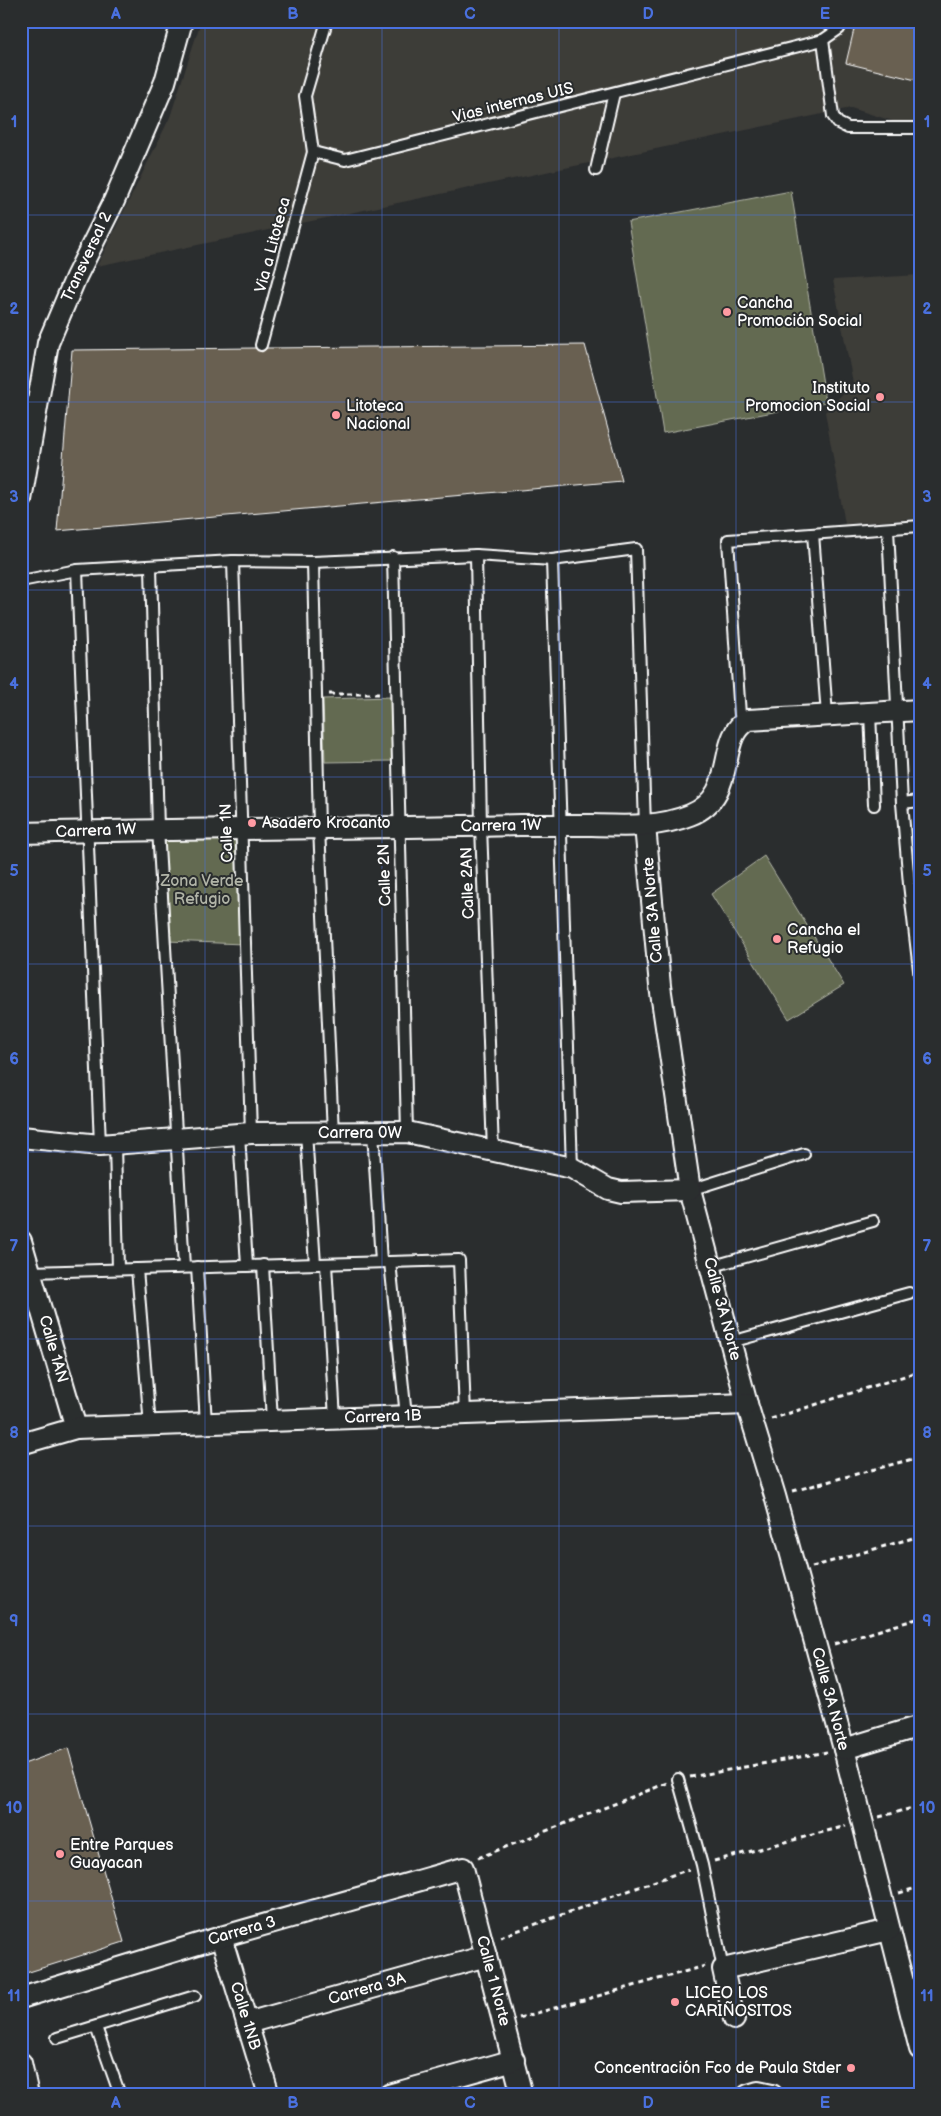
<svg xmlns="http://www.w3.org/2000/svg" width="941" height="2116" font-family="'Balsamiq Sans',sans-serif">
	<rect width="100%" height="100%" fill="#2a2d2e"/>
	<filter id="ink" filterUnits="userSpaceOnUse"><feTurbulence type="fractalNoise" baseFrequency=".02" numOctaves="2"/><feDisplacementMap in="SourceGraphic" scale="10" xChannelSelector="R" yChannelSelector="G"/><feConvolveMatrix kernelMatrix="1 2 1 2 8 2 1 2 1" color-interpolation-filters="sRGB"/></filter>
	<g filter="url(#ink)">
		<g fill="#3d3c38">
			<polygon points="201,21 920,21 920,123 899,123 851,108 97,266 170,117"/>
			<polygon points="920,275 920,518 845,524 825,412 853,383 833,280"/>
		</g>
		<g fill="#646b51" stroke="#b2b5a8">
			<polygon points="791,191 826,402 663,433 628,222"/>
			<polygon points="392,697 393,761 325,762 323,699"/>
			<polygon points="161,840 239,840 243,944 167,941"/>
			<polygon points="764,856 844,985 789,1019 711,894"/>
		</g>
		<g fill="#696051" stroke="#fff">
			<polygon points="856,21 920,21 920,81 846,63"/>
			<polygon points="585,345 622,481 57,531 72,350 255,348 262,352 267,348"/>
			<polygon points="68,1748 124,1942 26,1973 21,1955 21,1765"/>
		</g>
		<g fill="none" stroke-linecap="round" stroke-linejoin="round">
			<g stroke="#fff" stroke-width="14">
				<g id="service">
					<polyline points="327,21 305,96 313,152 345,160 823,40 839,29 843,21"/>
					<polyline points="823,40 833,116 838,123 848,128 920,128"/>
					<polyline points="596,170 614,93"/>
					<polyline points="261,345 313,152"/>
					<polyline points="888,529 902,803 909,884 920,979"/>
					<polyline points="813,534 827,715"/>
					<polyline points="476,555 481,826 493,1151"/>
					<polyline points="393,557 407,1132"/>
					<polyline points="552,560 572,1168"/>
					<polyline points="233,561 251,1133"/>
					<polyline points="313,562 319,828 333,1133"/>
					<polyline points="151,567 158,829 184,1267"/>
					<polyline points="77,570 100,1145"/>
					<polyline points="21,581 77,570 233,561 313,562 476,555 552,560 636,549 645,826"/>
					<polyline points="870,713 874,805"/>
					<polyline points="748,720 740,715 728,540 920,526"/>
					<polyline points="902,803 920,801"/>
					<polyline points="373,1132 381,1262"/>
					<polyline points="306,1133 315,1264"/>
					<polyline points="239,1134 247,1266"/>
					<polyline points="115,1144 118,1269"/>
					<polyline points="690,1190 804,1154"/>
					<polyline points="390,1262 406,1416"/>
					<polyline points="326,1264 335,1419"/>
					<polyline points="263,1265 272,1421"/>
					<polyline points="197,1267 206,1424"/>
					<polyline points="710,1267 873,1221"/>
					<polyline points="137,1269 150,1426"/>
					<polyline points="30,1272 459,1260 465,1414"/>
					<polyline points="731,1342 909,1293"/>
					<polyline points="678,1779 702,1865 723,1969"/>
					<polyline points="96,2027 120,2095"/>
					<polyline points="57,2038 195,1996"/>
				</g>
			</g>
			<g stroke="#fff" stroke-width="24">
				<g id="minor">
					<polyline points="21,500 48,343 76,277 114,201 165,82 182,21"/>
					<polyline points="645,826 660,986 690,1190 747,1404 775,1496 844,1749 920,2049"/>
					<path d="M21,833c167,-5 333,-4 499,-8 24,0 48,0 72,0 33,1 66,3 98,-10 50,-20 25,-78 58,-95l172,-10"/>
					<polyline points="21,1137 100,1145 251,1133 407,1132 572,1168 608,1189 621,1192 690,1190"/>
					<polyline points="21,1241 76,1428"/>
					<polyline points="21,1444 76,1428 747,1404"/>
					<polyline points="844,1749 920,1726"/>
					<polyline points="221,1937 269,2095"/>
					<polyline points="21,1998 221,1937 463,1868 522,2095"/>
					<polyline points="734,2019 723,1969 889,1930"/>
					<polyline points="247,2023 486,1956"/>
					<polyline points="21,2063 28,2095"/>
					<polyline points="389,2095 514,2060"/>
					<polyline points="748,2095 758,2092 772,2095"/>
				</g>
			</g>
			<g stroke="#fff" stroke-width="3" stroke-dasharray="5 4" stroke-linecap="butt">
				<polyline points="329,694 383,694"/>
				<polyline points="771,1419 920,1371"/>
				<polyline points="793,1491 920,1457"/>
				<polyline points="812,1567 920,1536"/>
				<polyline points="834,1644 920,1618"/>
				<polyline points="690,1777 827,1752"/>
				<polyline points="879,1817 920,1806"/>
				<polyline points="478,1858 667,1783"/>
				<polyline points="714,1861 846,1826"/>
				<polyline points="899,1893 920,1887"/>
				<polyline points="500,1937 689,1869"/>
				<polyline points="519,2018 705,1966"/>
			</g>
			<use href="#service" stroke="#2a2d2e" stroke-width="10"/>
			<use href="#minor" stroke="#2a2d2e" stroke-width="20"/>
		</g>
	</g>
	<path fill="none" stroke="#4a71e0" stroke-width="1" stroke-opacity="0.55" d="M205,21v2074M382,21v2074M559,21v2074M736,21v2074M21,215h899M21,402h899M21,590h899M21,777h899M21,964h899M21,1152h899M21,1339h899M21,1526h899M21,1714h899M21,1901h899"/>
	<g fill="#ff9aa2" stroke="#2a2d2e" stroke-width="2">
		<circle cx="727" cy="312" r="5"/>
		<circle cx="880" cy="397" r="5"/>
		<circle cx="336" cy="415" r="5"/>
		<circle cx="252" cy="823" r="5"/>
		<circle cx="777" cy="939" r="5"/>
		<circle cx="60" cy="1854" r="5"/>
		<circle cx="675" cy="2002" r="5"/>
		<circle cx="851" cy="2068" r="5"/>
	</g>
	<g text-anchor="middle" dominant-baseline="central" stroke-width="4" stroke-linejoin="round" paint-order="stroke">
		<g font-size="16" fill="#fff" stroke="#2a2d2e">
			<text transform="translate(513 103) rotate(-14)">Vias internas UIS</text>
			<text transform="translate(273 245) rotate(-75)">Via a Litoteca</text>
			<text transform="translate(87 257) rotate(-65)">Transversal 2</text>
			<text transform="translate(501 826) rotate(-1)">Carrera 1W</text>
			<text transform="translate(96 831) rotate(-2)">Carrera 1W</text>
			<text transform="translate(227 833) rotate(-92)">Calle 1N</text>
			<text transform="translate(385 875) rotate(-92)">Calle 2N</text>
			<text transform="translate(468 883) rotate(-92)">Calle 2AN</text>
			<text transform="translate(653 910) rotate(-95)">Calle 3A Norte</text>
			<text x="360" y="1133">Carrera 0W</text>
			<text transform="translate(722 1309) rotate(75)">Calle 3A Norte</text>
			<text transform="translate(53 1349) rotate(74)">Calle 1AN</text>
			<text transform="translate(383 1417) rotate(-2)">Carrera 1B</text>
			<text transform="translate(830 1699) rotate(75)">Calle 3A Norte</text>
			<text transform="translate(242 1931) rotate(-16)">Carrera 3</text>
			<text transform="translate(493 1981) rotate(75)">Calle 1 Norte</text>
			<text transform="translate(367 1989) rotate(-16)">Carrera 3A</text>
			<text transform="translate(245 2016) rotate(73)">Calle 1NB</text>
		</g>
		<g font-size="16" fill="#fff" stroke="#2a2d2e" text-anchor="start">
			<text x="737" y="303">Cancha<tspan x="737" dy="18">Promoción Social</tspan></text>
			<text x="870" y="388" text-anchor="end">Instituto<tspan x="870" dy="18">Promocion Social</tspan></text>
			<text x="346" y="406">Litoteca<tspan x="346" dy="18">Nacional</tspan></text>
			<text x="262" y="823">Asadero Krocanto</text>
			<text x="787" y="930">Cancha el<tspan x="787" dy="18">Refugio</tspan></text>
			<text x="70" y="1845">Entre Parques<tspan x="70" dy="18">Guayacan</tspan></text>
			<text x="685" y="1993">LICEO LOS<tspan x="685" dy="18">CARIÑOSITOS</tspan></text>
			<text x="841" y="2068" text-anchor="end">Concentración Fco de Paula Stder</text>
		</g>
		<g font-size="16" fill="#b2b5a8" stroke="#2a2d2e">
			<text x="202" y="881">Zona Verde<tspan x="202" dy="18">Refugio</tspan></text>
		</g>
	</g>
	<rect width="941" height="2116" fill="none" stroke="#2a2d2e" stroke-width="55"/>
	<rect x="28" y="28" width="886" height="2060" fill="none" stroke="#4a71e0" stroke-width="2"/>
	<g font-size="16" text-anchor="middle" font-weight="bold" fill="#4a71e0">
		<text x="116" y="19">A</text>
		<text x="293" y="19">B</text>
		<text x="470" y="19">C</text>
		<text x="648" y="19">D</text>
		<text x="825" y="19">E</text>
		<text x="14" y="127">1</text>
		<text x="927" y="127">1</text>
		<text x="14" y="314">2</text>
		<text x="927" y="314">2</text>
		<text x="14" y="502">3</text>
		<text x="927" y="502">3</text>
		<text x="14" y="689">4</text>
		<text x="927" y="689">4</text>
		<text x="14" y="876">5</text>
		<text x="927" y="876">5</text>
		<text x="14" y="1064">6</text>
		<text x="927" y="1064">6</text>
		<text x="14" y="1251">7</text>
		<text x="927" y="1251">7</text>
		<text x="14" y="1438">8</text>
		<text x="927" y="1438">8</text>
		<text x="14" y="1626">9</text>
		<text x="927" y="1626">9</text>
		<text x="14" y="1813">10</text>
		<text x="927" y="1813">10</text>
		<text x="14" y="2001">11</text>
		<text x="927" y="2001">11</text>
		<text x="116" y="2108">A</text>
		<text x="293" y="2108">B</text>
		<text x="470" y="2108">C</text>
		<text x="648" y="2108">D</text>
		<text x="825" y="2108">E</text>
	</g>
</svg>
